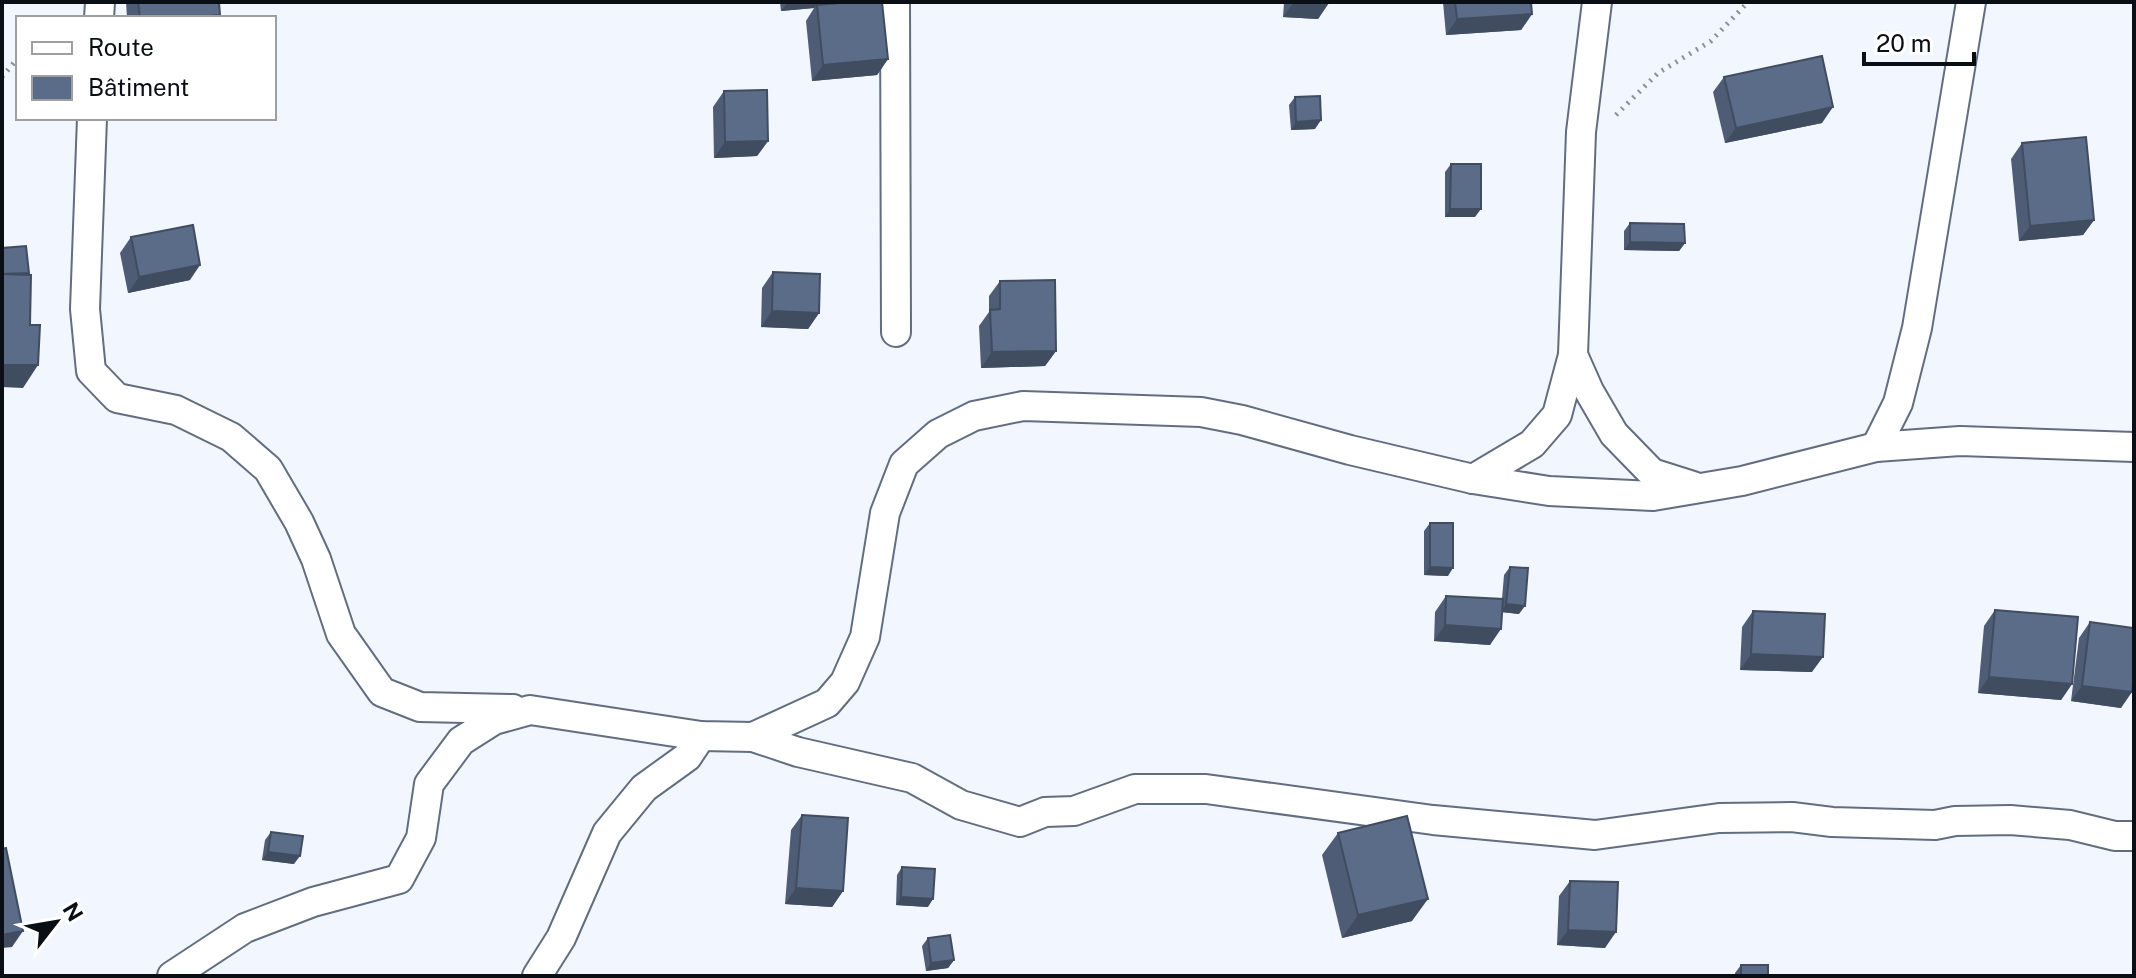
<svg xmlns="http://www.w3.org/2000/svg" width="2136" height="978" font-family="'Public Sans',sans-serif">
	<rect width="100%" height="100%" fill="#f1f6ff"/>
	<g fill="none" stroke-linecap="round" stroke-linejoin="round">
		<g stroke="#626d7f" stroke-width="32">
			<g id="minor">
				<polyline points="895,2 896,332"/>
				<polyline points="99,18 100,2"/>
				<polyline points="92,118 85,309 91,371 117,398 176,410 231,437 268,469 299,522 316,559 341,634 382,692 420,707 513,709"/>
				<polyline points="1573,355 1589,391 1614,434 1652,473 1693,486"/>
				<polyline points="1876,447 1898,403 1917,328 1971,2"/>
				<polyline points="1473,479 1532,444 1557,415 1573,355 1581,132 1597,2"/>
				<polyline points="753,737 798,752 912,778 961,805 1020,822 1045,812 1074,811 1135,789 1206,789 1433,820 1595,835 1719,818 1792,817 1832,822 1935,825 1955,821 2010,820 2070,825 2115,836 2134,836"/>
				<polyline points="172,976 245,928 313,902 399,879 421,838 429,784 461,741 494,720 530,710 701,736 753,737 827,703 845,682 865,637 885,513 904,464 938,434 974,416 1023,406 1201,412 1242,420 1350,450 1473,479 1549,491 1653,496 1742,481 1876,447 1960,441 2134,447"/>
				<polyline points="537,976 561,938 607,833 644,788 687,757 701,736"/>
			</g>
		</g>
		<g stroke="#8d9199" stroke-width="5" stroke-dasharray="2 6" stroke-linecap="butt">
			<polyline points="2,77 18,58"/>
			<polyline points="1616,115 1658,73 1711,41 1748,2"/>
		</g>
		<use href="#minor" stroke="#fff" stroke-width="28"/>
	</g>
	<g fill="#4e5d75">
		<polygon points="126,2 219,2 218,18 127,18"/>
		<polygon points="780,2 882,2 888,59 877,75 812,81 806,21 814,8 781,11"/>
		<polygon points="1284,2 1329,2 1318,19 1283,17"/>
		<polygon points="1443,2 1531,2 1532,14 1521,30 1446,35"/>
		<polygon points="1724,77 1822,123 1725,143 1713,92"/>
		<polygon points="724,91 768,141 757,156 714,158 713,107"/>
		<polygon points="1295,97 1315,129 1291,130 1289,105"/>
		<polygon points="2022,143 2094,220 2083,235 2019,241 2011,159"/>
		<polygon points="1451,164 1475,217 1445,217 1445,172"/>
		<polygon points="1630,223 1685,243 1679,251 1624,250 1624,231"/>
		<polygon points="131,237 190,280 128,293 120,253"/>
		<polygon points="773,272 819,313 808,329 761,327 762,288"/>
		<polygon points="1000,281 1056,351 1045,366 981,368 979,326 989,312 989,296"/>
		<polygon points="1430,523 1448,576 1424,575 1424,531"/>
		<polygon points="1510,567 1519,614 1502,612 1490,645 1434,641 1435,612 1446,596 1502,599 1504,575"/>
		<polygon points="1995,610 2072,684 2061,700 1978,693 1984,626"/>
		<polygon points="1753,611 1812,672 1740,670 1742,627"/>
		<polygon points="2090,622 2121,708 2071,701 2079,638"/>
		<polygon points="802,815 843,891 832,907 785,904 791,830"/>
		<polygon points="271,832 294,864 262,860 265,840"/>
		<polygon points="1338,833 1412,921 1342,938 1322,855"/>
		<polygon points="902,867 928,907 896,905 897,875"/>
		<polygon points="1570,881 1605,948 1557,945 1559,896"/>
		<polygon points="928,938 954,960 948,968 926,971 922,946"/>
		<polygon points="1741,965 1768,976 1735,976 1735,973"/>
	</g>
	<g fill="#404c5f">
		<polygon points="788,2 853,2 817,5 814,8 781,11"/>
		<polygon points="1294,2 1329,3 1318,19 1283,17"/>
		<polygon points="1532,14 1521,30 1446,35 1457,19"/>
		<polygon points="220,15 218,18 185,18"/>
		<polygon points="888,59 877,75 812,81 823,65"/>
		<polygon points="1833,107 1822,123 1725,143 1736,128"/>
		<polygon points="1321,120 1315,129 1291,130 1296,122"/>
		<polygon points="768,141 757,156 714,158 725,142"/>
		<polygon points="1450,209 1481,209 1475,217 1445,217"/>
		<polygon points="2094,220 2083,235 2019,241 2030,226"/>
		<polygon points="1630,242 1685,243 1679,251 1624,250"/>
		<polygon points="200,265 190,280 128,293 139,277"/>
		<polygon points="772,311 819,313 808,329 761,327"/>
		<polygon points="1056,351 1045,366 981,368 992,352"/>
		<polygon points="2,365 38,365 23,388 2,387"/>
		<polygon points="1430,567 1453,568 1448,576 1424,575"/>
		<polygon points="1506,604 1525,606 1519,614 1501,612"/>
		<polygon points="1445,625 1501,629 1490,645 1434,641"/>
		<polygon points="1751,654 1823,657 1812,672 1740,670"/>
		<polygon points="1989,677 2072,684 2061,700 1978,693"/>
		<polygon points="2082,686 2132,692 2121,708 2071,701"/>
		<polygon points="268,852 300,856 294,864 262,860"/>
		<polygon points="796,888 843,891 832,907 785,904"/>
		<polygon points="901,897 933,899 928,907 896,905"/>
		<polygon points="1428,899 1412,921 1342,938 1358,915"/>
		<polygon points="1568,930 1616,932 1605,948 1557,945"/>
		<polygon points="23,931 12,947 2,948 2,935"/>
		<polygon points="954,960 948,968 926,971 931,963"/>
	</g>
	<g fill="#5b6c88" stroke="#404c5f" stroke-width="2">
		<polygon points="138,2 219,2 220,15 185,18 140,18"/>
		<polygon points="850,2 882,2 888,59 823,65 817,5"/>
		<polygon points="1299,2 1329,2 1329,3"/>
		<polygon points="1455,2 1531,2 1532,14 1457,19"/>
		<polygon points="1822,56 1833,107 1736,128 1724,77"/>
		<polygon points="767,90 768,141 725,142 724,91"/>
		<polygon points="1320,96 1321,120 1296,122 1295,97"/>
		<polygon points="2086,137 2094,220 2030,226 2022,143"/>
		<polygon points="1451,164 1481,164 1481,209 1450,209"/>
		<polygon points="1630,223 1684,224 1685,243 1630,242"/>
		<polygon points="193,225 200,265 139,277 131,237"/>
		<polygon points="26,246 29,273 2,274 2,248"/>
		<polygon points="773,272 820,274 819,313 772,311"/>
		<polygon points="2,274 31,275 30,325 40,325 38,365 2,365"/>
		<polygon points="1055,280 1056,351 992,352 990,310 1000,309 1000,281"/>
		<polygon points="1430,523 1453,523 1453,568 1430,567"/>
		<polygon points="1510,567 1528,568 1525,606 1506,604"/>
		<polygon points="1446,596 1503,599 1501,629 1445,625"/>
		<polygon points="1995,610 2078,617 2072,684 1989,677"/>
		<polygon points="1753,611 1825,614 1823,657 1751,654"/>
		<polygon points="2090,622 2134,628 2134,679 2132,692 2082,686"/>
		<polygon points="802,815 848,818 843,891 796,888"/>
		<polygon points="1407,816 1428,899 1358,915 1338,833"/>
		<polygon points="271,832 303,836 300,856 268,852"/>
		<polygon points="6,848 23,931 2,935 2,849"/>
		<polygon points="902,867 935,869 933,899 901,897"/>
		<polygon points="1570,881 1618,882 1616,932 1568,930"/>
		<polygon points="950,935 954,960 931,963 928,938"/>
		<rect x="1741" y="965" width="27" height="11"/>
	</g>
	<rect width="2136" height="978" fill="none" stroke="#0a0e15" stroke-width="8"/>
	<rect x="16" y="16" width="260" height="104" fill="#ffffff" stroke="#9d9fa1" stroke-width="2"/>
	<rect x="32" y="42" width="40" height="12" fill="#ffffff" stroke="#9d9fa1" stroke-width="2"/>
	<text x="88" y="56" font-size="24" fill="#0a0e15">Route</text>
	<rect x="32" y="76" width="40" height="24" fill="#5b6c88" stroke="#9d9fa1" stroke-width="2"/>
	<text x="88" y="96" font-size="24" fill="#0a0e15">Bâtiment</text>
	<g transform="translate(56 922) rotate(59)" stroke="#ffffff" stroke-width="6" paint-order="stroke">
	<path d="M0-6L14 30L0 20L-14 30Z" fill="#0a0e15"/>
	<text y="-12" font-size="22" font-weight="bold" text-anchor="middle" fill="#0a0e15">N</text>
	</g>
	<path d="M1864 52v12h110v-12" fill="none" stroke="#0a0e15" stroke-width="4"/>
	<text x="1876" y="52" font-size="24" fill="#0a0e15" stroke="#ffffff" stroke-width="6" paint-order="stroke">20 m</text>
</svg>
